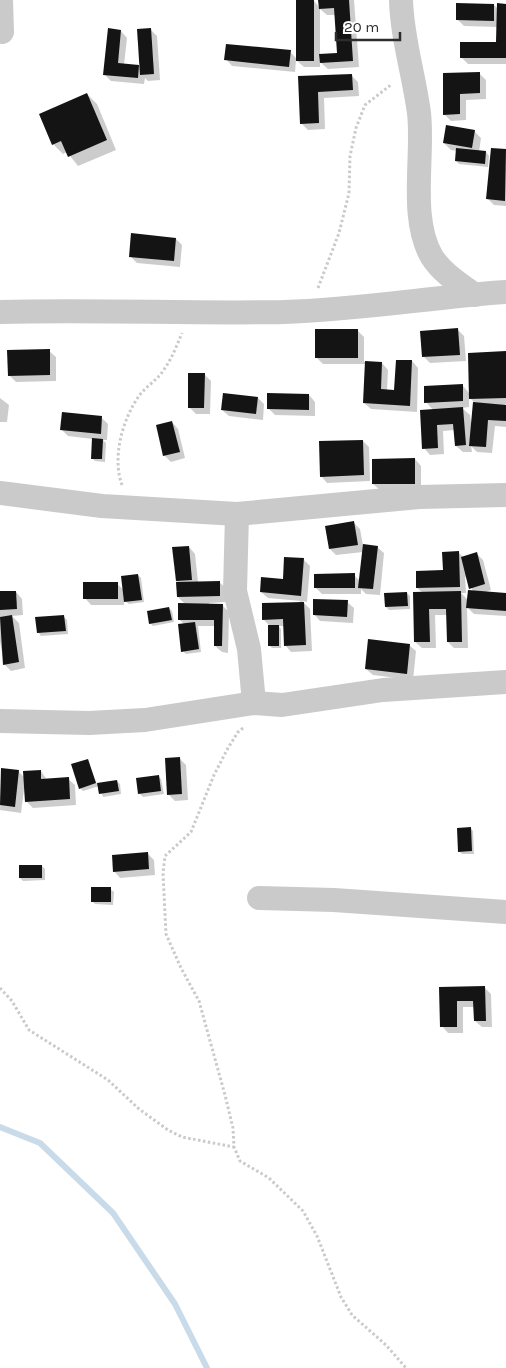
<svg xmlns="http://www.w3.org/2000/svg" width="506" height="1368" font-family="Karla,sans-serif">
	<rect width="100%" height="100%" fill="#fff"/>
	<g fill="#0003" fill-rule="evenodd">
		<path d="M319,0h35l5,67 -31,2 -8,-7v5h-16l-8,-7 -1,12 -63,-6 -6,-7 64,-7 7,7 17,-58 6,7zM320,9l7,6h9l2,39 -18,1z"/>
		<polygon points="494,5 498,9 506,5 506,64 468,64 461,57 497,43 498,27 464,26 457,19"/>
		<polygon points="151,30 157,36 160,80 148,81 145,78 144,84 111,81 104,74 121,31 127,38 124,65 141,66"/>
		<polygon points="480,74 486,80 486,99 466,100 466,120 451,121 444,114 444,75"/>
		<polygon points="352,76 358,82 359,96 324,98 325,129 308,130 301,123 300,78"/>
		<polygon points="87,94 97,104 116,150 78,166 67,152 63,154 53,144"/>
		<polygon points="474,131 481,138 479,152 486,152 489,156 488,167 459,164 456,161 457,151 451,150 444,143"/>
		<polygon points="492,149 506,151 506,206 494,205 487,198"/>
		<polygon points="176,239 182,245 180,267 137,263 130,256"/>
		<polygon points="357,330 364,337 364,362 382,363 388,370 387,391 396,391 412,361 418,368 417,412 371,409 364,403 366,364 323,364 317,358"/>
		<polygon points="458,330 464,336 466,361 430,363 424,357"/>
		<polygon points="49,351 56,357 56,381 16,382 9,375"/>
		<path d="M506,352v52l-2,2h2v21l-11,-1 -3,27 -15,-1 -6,-6 1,6h-9l-7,-6 -1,-16 -12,1 1,23 -14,1 -6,-7 10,-37 -8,-9 36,-17 8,9zM469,397l5,5 -2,27 -2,-14 -8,-7 7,-1z"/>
		<polygon points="204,374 211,381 210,414 196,414 189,407"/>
		<polygon points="309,395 315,402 315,416 275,415 268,408"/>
		<polygon points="0,398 9,405 7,422 0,422"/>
		<polygon points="258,398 264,404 263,420 229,416 222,410"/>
		<polygon points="102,418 108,424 107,440 103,440 106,443 105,462 95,461 92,458 93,439 68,436 62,430"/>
		<polygon points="172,422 178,429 185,458 171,462 164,455"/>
		<polygon points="363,441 369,447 370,481 327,483 321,476"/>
		<polygon points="415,459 421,466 421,490 380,490 373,484"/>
		<polygon points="354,523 360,529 363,545 377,547 384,553 380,595 366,594 361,589 361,594 322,594 316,588 354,575 360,581 363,552 336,555 330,549"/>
		<polygon points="189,547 195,554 198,582 219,582 226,588 226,602 209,603 209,605 222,605 229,612 228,653 222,652 215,646 215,626 198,626 201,652 186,654 183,651 184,624 179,619 186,605 178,597 174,548"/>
		<path d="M458,552l5,5 14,-3 6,6 8,30 -6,2 21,3v21l-32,-2 -7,-7 1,41h-14l-6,-6 -1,-27h-12l1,33h-14l-7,-6 8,-49 -6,-5 27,-17zM465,576l8,15 -6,8 -6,-6h5z"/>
		<polygon points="304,560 310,566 307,602 302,601 310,609 312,651 291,652 285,645 284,626 278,626 281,629 281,648 272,648 269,645 270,626 264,620 301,601 268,598 261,592 284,580"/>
		<polygon points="138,575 141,578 144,602 129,604 124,600 124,605 91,605 85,598 117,584 124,590"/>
		<polygon points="16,592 22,599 23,615 12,616 19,623 25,668 11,671 4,664 0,641 0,593"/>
		<polygon points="407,593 410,596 410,609 389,610 386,607"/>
		<polygon points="347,602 354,608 353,623 320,621 314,614"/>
		<polygon points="169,608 172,611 174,622 153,626 150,623"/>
		<polygon points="64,617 67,620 68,634 41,636 38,632"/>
		<polygon points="409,645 416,651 413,680 373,675 366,669"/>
		<polygon points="179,758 186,765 188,800 175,801 168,794"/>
		<polygon points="87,760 97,784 117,781 120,784 121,794 103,797 99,786 83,791 80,788"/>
		<polygon points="2,770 18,771 24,777 41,771 47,780 68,779 75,785 76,805 33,808 26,801 24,789 21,813 0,810"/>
		<polygon points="158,776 161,779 164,794 143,797 139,793"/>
		<polygon points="470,828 473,831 474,854 462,854 459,851"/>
		<polygon points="148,854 154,860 155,875 120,878 114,871"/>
		<polygon points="42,866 45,869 45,880 23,881 20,878"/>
		<polygon points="110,889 114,892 113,905 95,904 92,901"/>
		<polygon points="484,987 491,994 492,1027 482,1027 475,1021 475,1007 463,1007 463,1033 448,1033 442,1026 441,989"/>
	</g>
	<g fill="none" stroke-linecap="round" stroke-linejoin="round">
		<polyline stroke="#c9dbe9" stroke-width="6" points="0,1127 40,1143 113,1213 175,1304 207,1368"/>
	</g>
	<g fill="#141414">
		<rect x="296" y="0" width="18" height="61"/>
		<polygon points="318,0 349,0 353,61 320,63 319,54 337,53 334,8 319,9"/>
		<polygon points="456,3 494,4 494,21 456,20"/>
		<polygon points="497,3 506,4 506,58 460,58 460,42 496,42"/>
		<polygon points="108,28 121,30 118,63 139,65 138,78 103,75"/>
		<polygon points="151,28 154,74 140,75 137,29"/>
		<polygon points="226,44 291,50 289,67 224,60"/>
		<polygon points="480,72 480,93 460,94 460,114 443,115 443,73"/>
		<polygon points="352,74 353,90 318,92 319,123 300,124 298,76"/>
		<polygon points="87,93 107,140 68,157 61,141 52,145 39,114"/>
		<polygon points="446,125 475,130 472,148 443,143"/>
		<polygon points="456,148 486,151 485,164 455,161"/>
		<polygon points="491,148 506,149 505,201 486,199"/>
		<polygon points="131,233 176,238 174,261 129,257"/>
		<polygon points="458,328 460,355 422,357 420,331"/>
		<rect x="315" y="329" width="43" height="29"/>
		<polygon points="50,349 50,375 8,376 7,350"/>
		<polygon points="506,351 506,398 469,399 468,353"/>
		<polygon points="396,360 412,360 410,406 363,403 365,361 382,362 381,389 394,390"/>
		<polygon points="188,373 205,373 204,408 188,408"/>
		<polygon points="463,384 463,401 424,403 424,386"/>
		<polygon points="223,393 258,397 256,414 221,410"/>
		<polygon points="267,393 309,394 309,410 267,409"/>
		<polygon points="473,402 506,405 506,421 488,420 486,447 469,446"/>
		<polygon points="463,407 466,445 455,446 453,424 437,425 438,448 422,449 420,410"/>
		<polygon points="62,412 102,416 101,434 60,430"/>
		<polygon points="172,421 180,452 163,456 156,425"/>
		<polygon points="92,438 103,439 102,459 91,459"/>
		<polygon points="363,440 364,475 320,477 319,441"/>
		<polygon points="415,458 415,484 372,484 372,459"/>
		<polygon points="354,521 358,545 329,549 325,526"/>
		<polygon points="363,544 378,546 373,589 358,588"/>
		<polygon points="189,546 192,580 176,581 172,547"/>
		<polygon points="459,551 460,587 416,588 416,571 443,570 442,552"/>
		<polygon points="477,552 485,584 469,589 461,557"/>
		<polygon points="284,557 304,558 301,596 260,592 261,577 283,579"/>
		<polygon points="355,573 355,588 314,588 314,574"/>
		<polygon points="138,574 142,600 124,602 121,576"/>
		<polygon points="220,581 220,596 177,597 176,582"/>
		<rect x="83" y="582" width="35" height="17"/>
		<polygon points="468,590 506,593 506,611 466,608"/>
		<polygon points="0,591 16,591 17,609 0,610"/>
		<polygon points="461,591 462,642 447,642 446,609 429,609 430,642 414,642 413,592"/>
		<polygon points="407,592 408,606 385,607 384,593"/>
		<polygon points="313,599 348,600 347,617 313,615"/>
		<polygon points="304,602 306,645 284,646 283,619 262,620 262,603"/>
		<polygon points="178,603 223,604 222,646 214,646 214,620 178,620"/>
		<polygon points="169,607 172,620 149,624 147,611"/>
		<polygon points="12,615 19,662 3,665 0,617"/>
		<polygon points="64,615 66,631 37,633 35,617"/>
		<polygon points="195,622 199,649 181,652 178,624"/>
		<rect x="268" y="625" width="11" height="21"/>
		<polygon points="368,639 410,644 407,674 365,669"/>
		<polygon points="180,757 182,794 167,795 165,758"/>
		<polygon points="88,759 96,783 79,789 71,764"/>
		<polygon points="1,768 19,770 15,807 0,805"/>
		<polygon points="41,770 41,779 69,777 70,799 25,802 23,771"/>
		<polygon points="159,775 161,791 138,794 136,778"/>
		<polygon points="117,780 119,791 99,794 97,783"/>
		<polygon points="471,827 472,851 458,852 457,828"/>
		<polygon points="148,852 149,869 113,872 112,855"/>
		<rect x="19" y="865" width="23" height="13"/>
		<rect x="91" y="887" width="20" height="15"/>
		<polygon points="485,986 486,1021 474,1021 473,1001 457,1001 457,1027 440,1027 439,987"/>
	</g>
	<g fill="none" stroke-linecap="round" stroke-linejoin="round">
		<g stroke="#cacaca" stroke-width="3" stroke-dasharray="2.5 2.5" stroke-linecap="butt">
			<polyline points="318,288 339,233 349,193 350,156 356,128 365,105 392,84"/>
			<path d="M122,485c-10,-27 0,-65 17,-89 7,-10 19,-16 26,-28 7,-10 12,-23 17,-35"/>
			<polyline points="243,728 238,732 228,748 214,775 191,832 165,856 163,873 166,934 181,968 199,1001 225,1095 233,1128 234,1147 240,1161 269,1178 303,1211 317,1236 341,1297 352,1315 386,1345 406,1368"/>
			<polyline points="0,988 12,1001 29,1030 108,1080 139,1109 168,1130 182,1137 234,1147"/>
		</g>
		<g stroke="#cacaca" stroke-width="24">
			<polyline points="1,0 2,32"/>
			<path d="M401,0c1,38 13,75 18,113 5,44 -10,105 13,144 10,16 28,27 43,38"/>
			<path d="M0,312c95,-3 189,2 284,0 74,-2 148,-15 222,-20"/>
			<polyline points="0,493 102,506 237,514 419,497 506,495"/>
			<polyline points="237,514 235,591 249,649 254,703"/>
			<polyline points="0,721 89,723 145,720 254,703 282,705 383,690 506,682"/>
			<polyline points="259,898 334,900 506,912"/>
		</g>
	</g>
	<path d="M336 32v8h64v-8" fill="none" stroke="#2d2d2d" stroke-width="2.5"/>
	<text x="344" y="32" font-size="15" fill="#2d2d2d" stroke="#ffffff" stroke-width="4" paint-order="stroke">20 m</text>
</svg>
